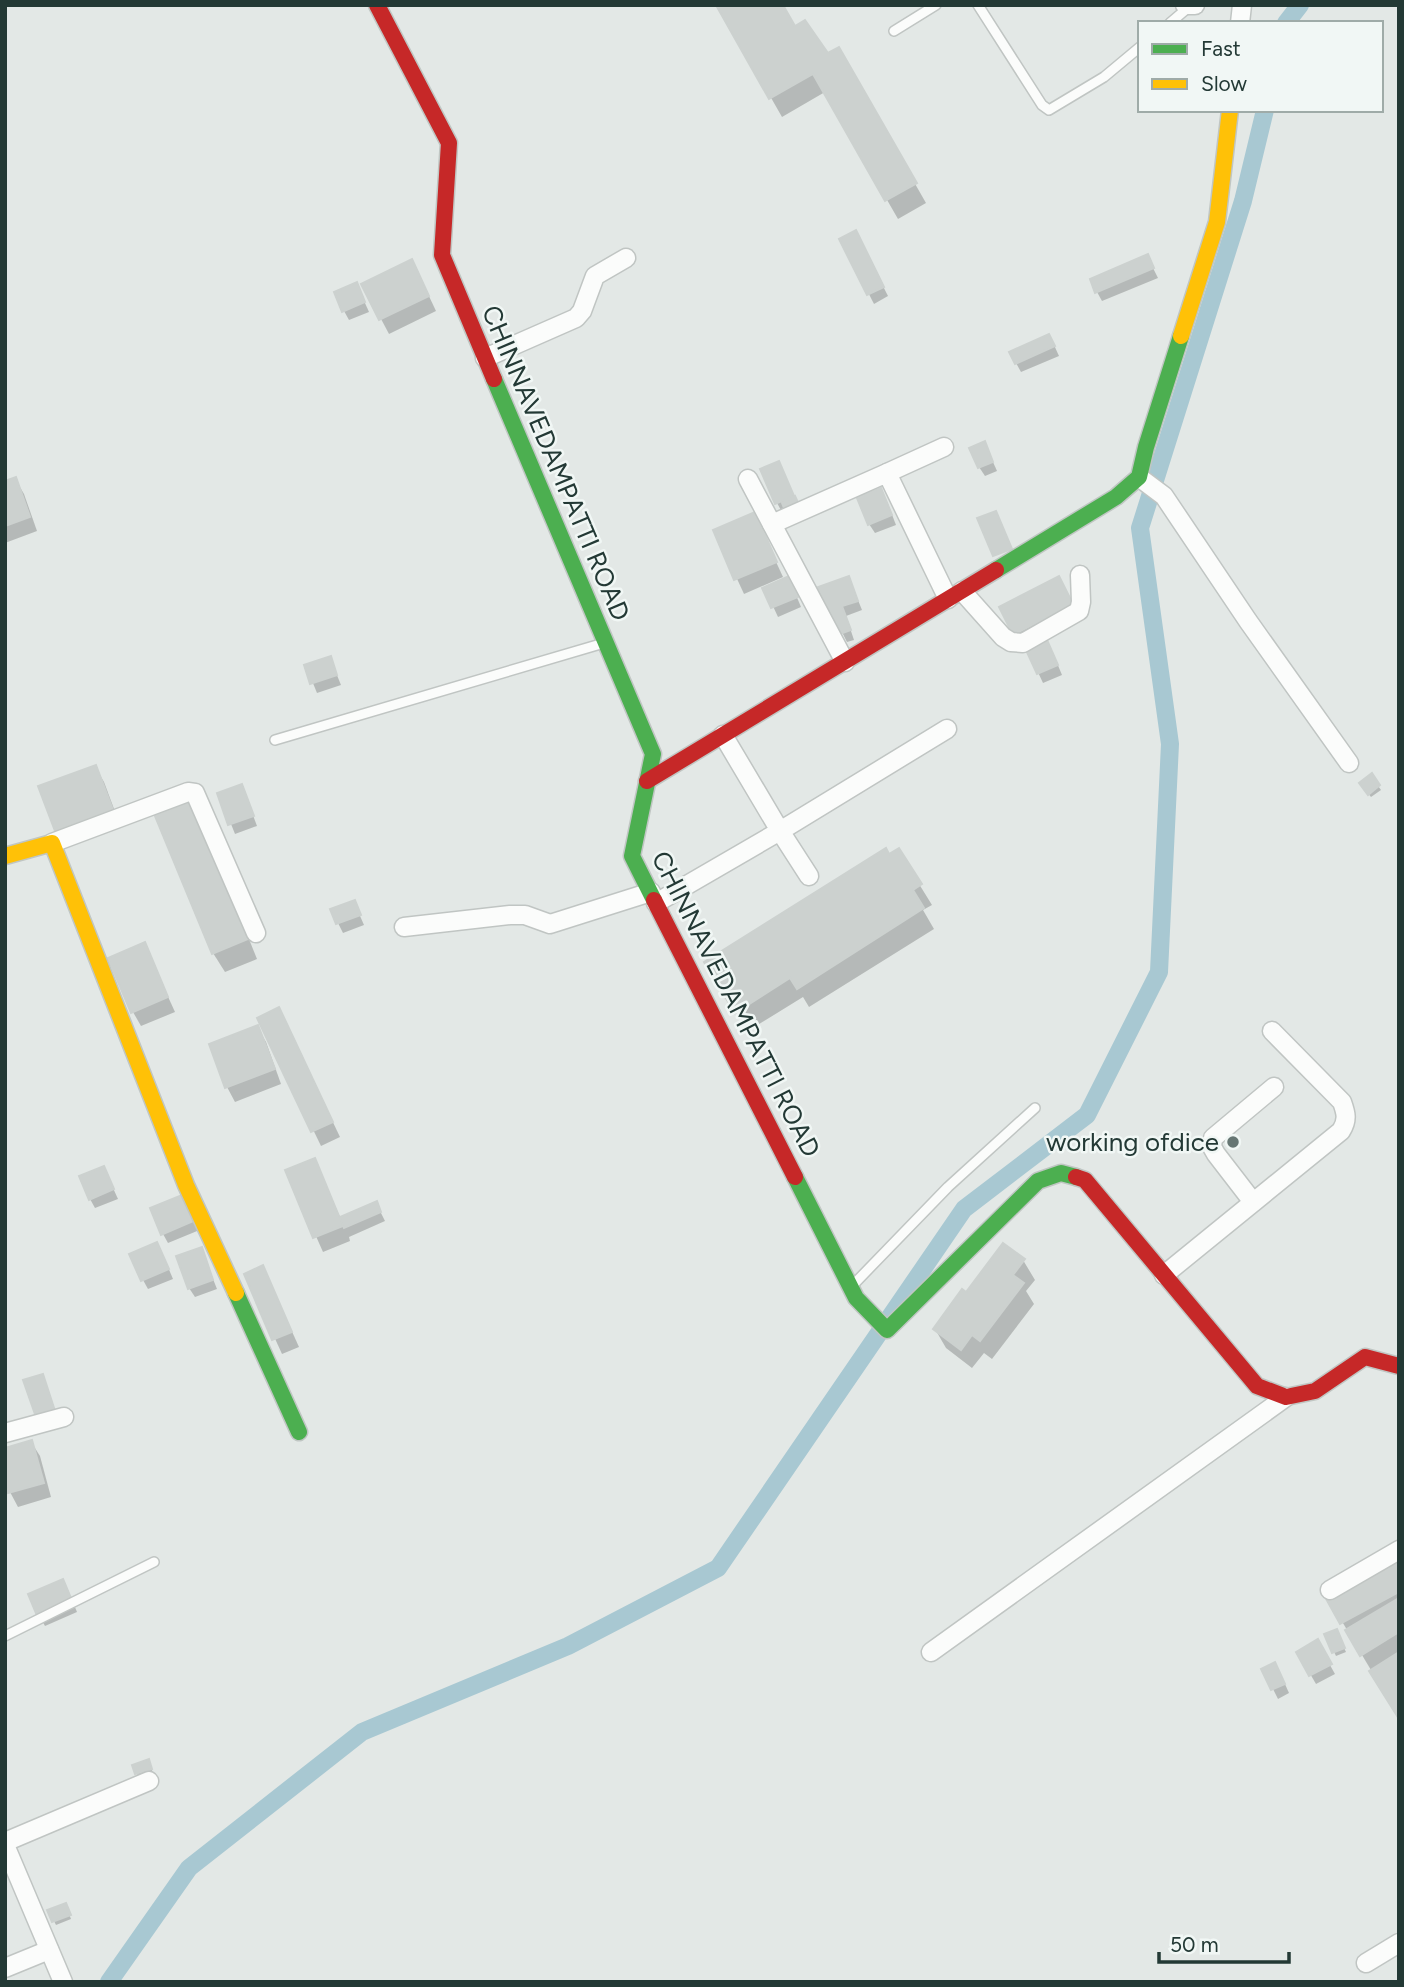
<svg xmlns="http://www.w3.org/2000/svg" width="1404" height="1987" font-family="Figtree,sans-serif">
	<rect width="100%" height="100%" fill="#e3e8e6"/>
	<g fill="#0003">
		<polygon points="718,5 794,28 827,56 838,49 926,203 898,219 825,92 782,117"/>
		<polygon points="841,239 860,241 888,296 874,304"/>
		<polygon points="1152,266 1158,278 1102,301 1097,292"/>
		<polygon points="419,275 436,311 389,334 363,285"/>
		<polygon points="361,294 369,312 349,320 344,311"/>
		<polygon points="1054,345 1059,356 1021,372 1016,363"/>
		<polygon points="989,453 997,471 985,476 979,467"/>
		<polygon points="784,473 800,511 782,512 777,503"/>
		<polygon points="15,479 24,494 37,531 5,543 5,483"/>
		<polygon points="886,499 896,525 875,533 869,524"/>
		<polygon points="754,514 783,577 744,594 715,531"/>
		<polygon points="849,578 862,610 846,616 854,640 847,642 840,628 836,629 831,620"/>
		<polygon points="1058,578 1080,619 1023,648 1015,634"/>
		<polygon points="793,588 801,607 778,617 765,589"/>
		<polygon points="1028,651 1052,651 1062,675 1043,683"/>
		<polygon points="330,658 341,685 317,693 306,666"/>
		<polygon points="95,767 104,782 120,825 65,845 56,831 41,787"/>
		<polygon points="1371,776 1381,790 1371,797 1363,787"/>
		<polygon points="242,786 257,826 235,834 219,794"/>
		<polygon points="202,823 257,959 225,972 213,953"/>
		<polygon points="898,850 932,905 923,910 934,929 809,1007 803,997 748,1031 718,982"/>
		<polygon points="354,902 364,925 343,933 338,923"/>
		<polygon points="144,944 175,1012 141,1026 133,1012"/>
		<polygon points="279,1009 340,1137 321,1146 259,1018"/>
		<polygon points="257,1027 266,1042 281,1084 235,1102 227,1087 211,1045"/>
		<polygon points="314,1160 341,1219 376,1203 385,1221 349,1237 350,1241 323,1252 287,1171"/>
		<polygon points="108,1177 118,1199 95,1208 90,1199"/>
		<polygon points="186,1195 202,1229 168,1243 163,1234"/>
		<polygon points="201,1249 217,1289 195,1297 189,1288"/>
		<polygon points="162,1253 173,1279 148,1289 143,1280"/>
		<polygon points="1023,1260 1035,1280 1026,1291 1034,1304 992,1359 984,1353 972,1368 946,1348 935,1329 967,1294"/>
		<polygon points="263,1267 299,1347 282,1354 246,1275"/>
		<polygon points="31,1442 40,1456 51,1497 18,1507 10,1492"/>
		<polygon points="1399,1559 1399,1717 1328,1598"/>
		<polygon points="68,1590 77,1612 45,1626 40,1617"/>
		<polygon points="1326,1635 1338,1635 1346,1652 1336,1656"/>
		<polygon points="1317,1642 1335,1674 1316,1684 1298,1653"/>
		<polygon points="1263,1669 1280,1673 1289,1693 1278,1699"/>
		<polygon points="150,1765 153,1773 139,1778 134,1766"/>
		<polygon points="67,1909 71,1919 56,1925 49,1911"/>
	</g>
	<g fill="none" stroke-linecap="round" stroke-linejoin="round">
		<g stroke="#a8c8d2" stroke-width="18">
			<polyline points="1286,23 1300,5"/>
			<polyline points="109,1982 189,1868 362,1732 568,1646 718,1568 964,1209 1087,1115 1159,972 1170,744 1140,528 1243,201 1265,110"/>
		</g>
	</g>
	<g fill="#ccd1cf" stroke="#ccd1cf" stroke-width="2">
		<polygon points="716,5 783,5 795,26 805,20 828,53 839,47 917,183 885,201 813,74 769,99"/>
		<polygon points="856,230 884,287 867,295 839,239"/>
		<polygon points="1148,254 1154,268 1095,293 1090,279"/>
		<polygon points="412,259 429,296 379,320 361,284"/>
		<polygon points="357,282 365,302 342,312 334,292"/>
		<polygon points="1049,334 1055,346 1015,364 1009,352"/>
		<polygon points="985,441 993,462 978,468 969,448"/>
		<polygon points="779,461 794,496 775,504 760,469"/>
		<polygon points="16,477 30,517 5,526 5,481"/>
		<polygon points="881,488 892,515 868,525 857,498"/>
		<polygon points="795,496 800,507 786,513 782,503"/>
		<polygon points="996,511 1012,549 993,556 977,518"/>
		<polygon points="755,512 777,562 734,580 713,530"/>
		<polygon points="789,576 798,597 771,608 762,588"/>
		<polygon points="849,576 858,601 842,606 851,630 840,634 835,619 830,621 818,587"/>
		<polygon points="1059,576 1073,604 1013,635 999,607"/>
		<polygon points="1047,640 1058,665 1037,674 1026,650"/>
		<polygon points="331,656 337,675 310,684 304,665"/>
		<polygon points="96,765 113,810 55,831 38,786"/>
		<polygon points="1372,773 1380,785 1368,795 1359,783"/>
		<polygon points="242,784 254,816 228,825 217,793"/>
		<polygon points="192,801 248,939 212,954 155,816"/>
		<polygon points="886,848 889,854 899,848 922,884 913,890 924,908 797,989 790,978 735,1013 704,962"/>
		<polygon points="355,900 361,915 336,924 330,909"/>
		<polygon points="145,942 168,997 131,1013 108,958"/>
		<polygon points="279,1007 333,1122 311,1132 257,1018"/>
		<polygon points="258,1025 275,1069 225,1088 209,1044"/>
		<polygon points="315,1158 343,1226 313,1238 285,1170"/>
		<polygon points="104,1166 114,1189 89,1200 79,1176"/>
		<polygon points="187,1193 198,1219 161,1235 150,1208"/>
		<polygon points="377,1201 381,1212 344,1228 340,1217"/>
		<polygon points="157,1242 169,1269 141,1281 129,1254"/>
		<polygon points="1003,1243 1025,1259 1013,1275 1024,1283 980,1341 972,1335 961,1350 933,1329 962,1289 966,1292"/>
		<polygon points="202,1247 213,1280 188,1289 176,1256"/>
		<polygon points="263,1265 292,1332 272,1340 244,1274"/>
		<polygon points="43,1374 55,1411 36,1417 23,1380"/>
		<polygon points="32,1440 44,1483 8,1493 5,1484 5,1448"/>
		<polygon points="1399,1557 1399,1592 1340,1624 1325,1597"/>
		<polygon points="63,1579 73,1603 38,1618 28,1594"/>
		<polygon points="1399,1598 1399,1632 1360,1656 1345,1630"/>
		<polygon points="1337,1629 1345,1648 1332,1653 1324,1634"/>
		<polygon points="1318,1639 1332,1664 1309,1676 1296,1652"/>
		<polygon points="1399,1652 1399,1719 1369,1671"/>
		<polygon points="1275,1662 1285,1684 1271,1690 1261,1669"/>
		<polygon points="149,1759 152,1769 135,1774 132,1765"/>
		<polygon points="66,1903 71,1915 52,1922 47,1910"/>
	</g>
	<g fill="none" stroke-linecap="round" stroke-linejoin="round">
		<g stroke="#c0c5c3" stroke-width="12">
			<g id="lane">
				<polyline points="978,5 1042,105 1049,110 1104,77 1140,47"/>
				<polyline points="1170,23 1190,6"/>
				<polyline points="894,31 936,5"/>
				<polyline points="275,740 604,643"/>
				<polyline points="853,1285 948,1187 1035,1108"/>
				<polyline points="5,1636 154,1562"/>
			</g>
		</g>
		<g stroke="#c0c5c3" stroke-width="21">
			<g id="street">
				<polyline points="1185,5 1195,5"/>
				<polyline points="1240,23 1242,5"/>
				<polyline points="485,358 576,318 582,311 595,276 626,258"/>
				<polyline points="887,473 944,447"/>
				<polyline points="1140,478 1164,496 1248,621 1349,763"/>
				<polyline points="748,479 845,662"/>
				<polyline points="772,524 887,473 948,599"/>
				<polyline points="962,591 1003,637 1011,642 1023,643 1079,611 1081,602 1080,575"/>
				<polyline points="52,843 188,792 195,793 256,933"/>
				<polyline points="809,876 780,831 947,729"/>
				<polyline points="656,903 780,831 723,735"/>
				<polyline points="404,927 510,915 525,915 550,924 651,892"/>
				<polyline points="1253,1202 1216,1154 1212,1147 1213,1138 1274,1087"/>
				<path d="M1164,1275l177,-144c7,-11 5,-18 1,-29l-70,-71"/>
				<polyline points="5,1433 64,1417"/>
				<polyline points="1330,1590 1399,1550"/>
				<polyline points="931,1652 1286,1397"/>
				<polyline points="5,1842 149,1781"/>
				<polyline points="5,1845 63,1982"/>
				<polyline points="1366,1963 1399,1943"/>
				<polyline points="5,1968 49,1950"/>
			</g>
		</g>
		<g stroke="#c0c6c3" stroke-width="19">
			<g id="fast">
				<polyline points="494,379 653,754 632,856 654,900"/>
				<polyline points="996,570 1116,497 1139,477 1146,447 1181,336"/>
				<polyline points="795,1177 856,1298 887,1330 1038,1181 1061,1173 1076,1177"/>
				<polyline points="236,1293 299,1432"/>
			</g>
		</g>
		<g stroke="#c0c6c3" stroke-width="19">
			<g id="slow">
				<polyline points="1181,336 1217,222 1230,110"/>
				<polyline points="5,856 52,843 186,1185 236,1293"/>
			</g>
		</g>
		<g stroke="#c0c6c3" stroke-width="19">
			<g id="jam">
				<polyline points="377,5 449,143 442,255 494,379"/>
				<polyline points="647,781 996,570"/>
				<polyline points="654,900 795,1177"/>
				<polyline points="1076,1177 1085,1180 1257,1386 1286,1397 1315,1391 1365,1357 1399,1366"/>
			</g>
		</g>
		<use href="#lane" stroke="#fbfcfb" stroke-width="9"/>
		<use href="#street" stroke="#fbfcfb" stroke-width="18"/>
		<use href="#fast" stroke="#4caf50" stroke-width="16"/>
		<use href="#slow" stroke="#ffc107" stroke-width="16"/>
		<use href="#jam" stroke="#c62828" stroke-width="16"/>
	</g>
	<circle fill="#667673" stroke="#f1f7f5" stroke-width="2.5" cx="1233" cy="1142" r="7"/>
	<g text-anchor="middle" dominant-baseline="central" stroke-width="5" stroke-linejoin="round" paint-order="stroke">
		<g font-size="26" fill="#233935" stroke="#f1f7f5">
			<text transform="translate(556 463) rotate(67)">CHINNAVEDAMPATTI ROAD</text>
			<text transform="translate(736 1004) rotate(63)">CHINNAVEDAMPATTI ROAD</text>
		</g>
		<g font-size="26" fill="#233935" stroke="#f1f7f5" text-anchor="end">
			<text x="1219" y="1142">working ofdice</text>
		</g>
	</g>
	<rect width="1404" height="1987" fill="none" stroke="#233935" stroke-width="14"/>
	<rect x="1138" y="21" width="245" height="91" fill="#f1f7f5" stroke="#9faba8" stroke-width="2"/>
	<rect x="1152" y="44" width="35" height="10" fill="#4caf50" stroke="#9faba8" stroke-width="2"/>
	<text x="1201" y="56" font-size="21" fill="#233935">Fast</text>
	<rect x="1152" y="79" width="35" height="10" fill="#ffc107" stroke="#9faba8" stroke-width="2"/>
	<text x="1201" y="91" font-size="21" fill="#233935">Slow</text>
	<path d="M1159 1952v10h130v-10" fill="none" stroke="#233935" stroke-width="3.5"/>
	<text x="1170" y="1952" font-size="21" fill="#233935" stroke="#f1f7f5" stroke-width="5" paint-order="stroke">50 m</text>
</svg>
